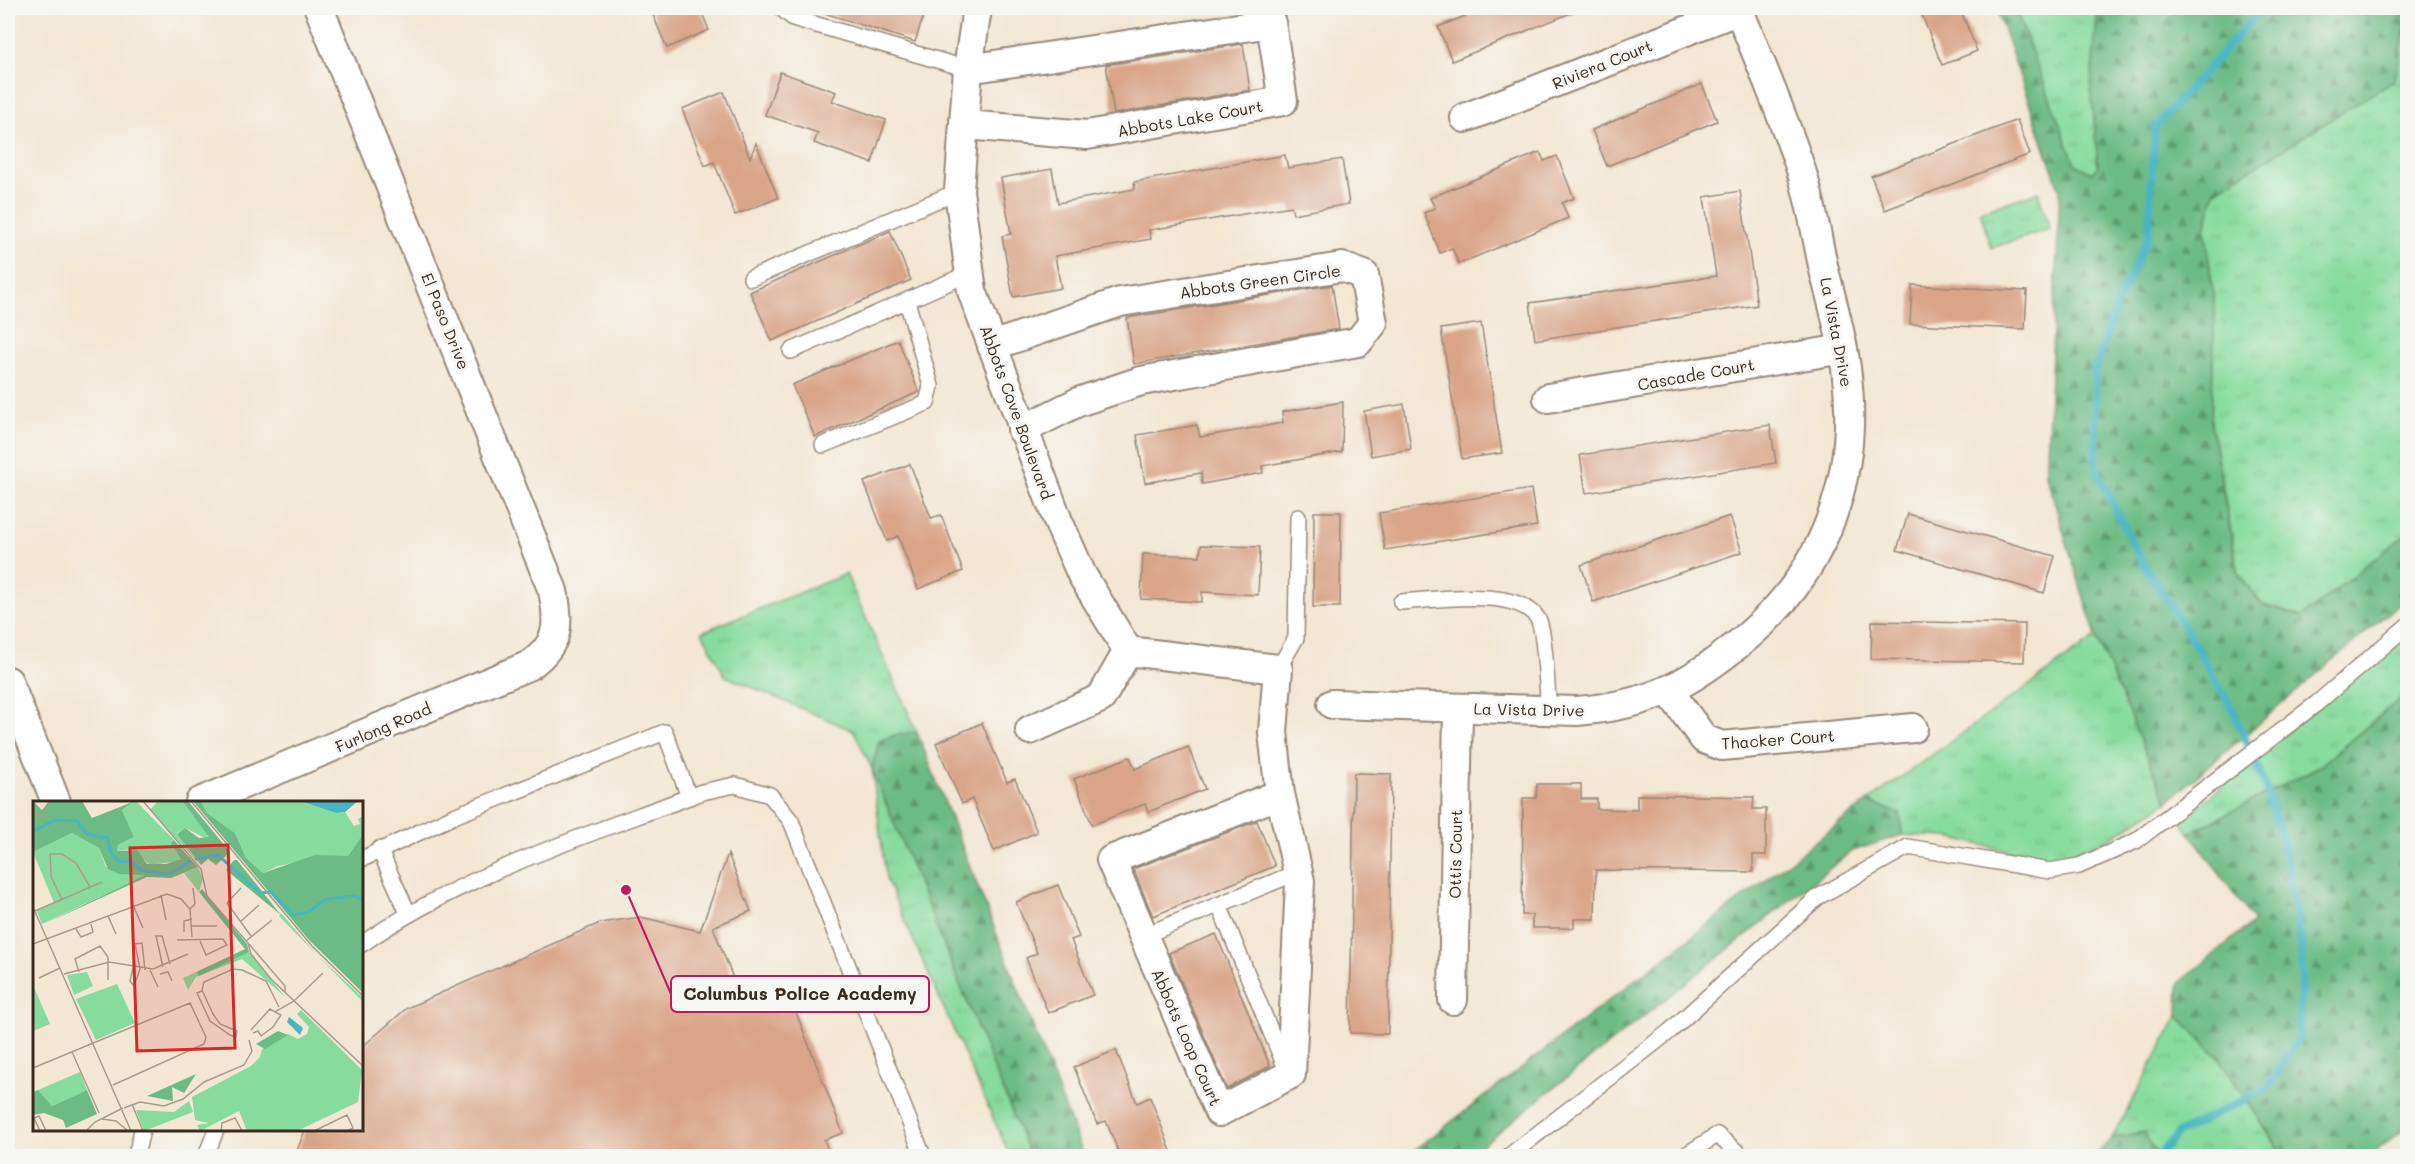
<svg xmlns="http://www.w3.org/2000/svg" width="2415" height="1164" font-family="Mali,sans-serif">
	<defs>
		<pattern id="grass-tufts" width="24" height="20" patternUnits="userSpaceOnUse" patternTransform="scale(1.5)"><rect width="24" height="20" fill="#86db9d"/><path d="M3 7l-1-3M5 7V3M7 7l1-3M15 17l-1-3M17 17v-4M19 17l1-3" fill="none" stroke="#75bc87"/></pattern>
		<pattern id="forest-firs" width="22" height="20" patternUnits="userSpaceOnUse" patternTransform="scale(1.5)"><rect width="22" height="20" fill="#6cbb84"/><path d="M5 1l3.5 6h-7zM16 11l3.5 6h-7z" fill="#5a986b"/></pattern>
	</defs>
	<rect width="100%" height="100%" fill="#f6f6f2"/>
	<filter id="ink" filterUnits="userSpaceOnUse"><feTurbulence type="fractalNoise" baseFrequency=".0167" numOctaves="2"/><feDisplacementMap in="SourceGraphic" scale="12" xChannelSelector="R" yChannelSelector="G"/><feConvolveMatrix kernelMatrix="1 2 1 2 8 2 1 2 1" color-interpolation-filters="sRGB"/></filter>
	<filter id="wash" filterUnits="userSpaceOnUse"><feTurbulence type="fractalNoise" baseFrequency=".008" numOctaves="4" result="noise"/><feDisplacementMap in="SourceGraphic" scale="24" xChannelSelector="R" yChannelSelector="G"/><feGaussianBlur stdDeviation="1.35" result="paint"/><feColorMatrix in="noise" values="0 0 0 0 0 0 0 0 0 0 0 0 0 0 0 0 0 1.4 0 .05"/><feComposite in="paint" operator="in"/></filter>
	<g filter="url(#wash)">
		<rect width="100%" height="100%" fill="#f3e6d3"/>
		<g fill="url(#grass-tufts)" stroke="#60825e" stroke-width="1.5">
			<polygon points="2015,8 2098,8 2091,85 2098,167 2091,174 2075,165"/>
			<polygon points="2403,8 2407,8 2407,533 2302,617 2263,605 2239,574 2211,424 2215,308 2205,229 2215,191 2394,80 2406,23"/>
			<polygon points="2038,192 2050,229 1991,248 1980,211"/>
			<polygon points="846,574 917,732 895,735 872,769 1030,1156 1010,1156 886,879 872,769 854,731 725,676 702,632"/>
			<polygon points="2407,631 2407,693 2320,766 2190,833 2181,821"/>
			<polygon points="2096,637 2167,802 2109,839 2059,858 2019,854 1949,837 1902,835 1900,814 1868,801"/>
			<polygon points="2178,1016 2218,1057 2284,1156 2158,1156 2143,1132 2112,1138"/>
		</g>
		<g fill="url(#forest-firs)" stroke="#547251" stroke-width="1.5">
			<polygon points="1996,8 2015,8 2075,164 2091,173 2098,167 2091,85 2098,8 2403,8 2406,23 2395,80 2215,191 2205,229 2215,308 2211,424 2238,574 2263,605 2302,617 2407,533 2407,597 2167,802 2096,637 2046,475 2060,191"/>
			<polygon points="2407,693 2407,1127 2370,1156 2284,1156 2218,1057 2178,1016 2179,983 2254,921 2190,833 2320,766"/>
			<polygon points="917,732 1084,1156 1030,1156 872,769 879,741 895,735"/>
			<polygon points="1868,801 1900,814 1902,835 1852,851 1468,1156 1407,1156"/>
			<polygon points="2144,1132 2158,1156 2095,1156 2112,1138"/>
		</g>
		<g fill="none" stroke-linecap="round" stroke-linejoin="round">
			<polyline stroke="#47b5c2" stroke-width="8" points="2158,1156 2178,1133 2268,1088 2299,1038 2302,950 2285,849 2264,782 2232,709 2192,639 2141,560 2096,470 2095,370 2118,301 2148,237 2155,127 2259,12 2259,8"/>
		</g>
		<g id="blocks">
			<g fill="#d9a487">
				<polygon points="650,8 700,8 709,30 667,48"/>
				<polygon points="822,8 926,8 915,42 821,12"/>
				<polygon points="1485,8 1581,8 1581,9 1452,61 1438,27"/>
				<polygon points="1919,8 1960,8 1977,51 1942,65"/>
				<polygon points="1243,44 1250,90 1114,114 1106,65"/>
				<polygon points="780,72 836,92 832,101 886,120 872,163 814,143 818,133 765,115"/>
				<polygon points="1702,84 1717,121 1607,166 1592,130"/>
				<polygon points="724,92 750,158 756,143 778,198 735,215 714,162 705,166 682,109"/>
				<polygon points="2017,120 2030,154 1885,210 1871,176"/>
				<polygon points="1540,152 1544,161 1557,156 1574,198 1562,203 1568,218 1459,264 1452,248 1440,253 1424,213 1435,208 1430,198"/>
				<polygon points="1285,155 1288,168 1342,159 1349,204 1293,214 1291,206 1149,230 1151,239 1055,256 1061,288 1013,297 1002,236 1011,234 1001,178 1052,169 1058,203 1135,189 1134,182"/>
				<polygon points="1740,191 1757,305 1535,340 1530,303 1716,276 1704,197"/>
				<polygon points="890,231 911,280 772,341 750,292"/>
				<polygon points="1332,285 1339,329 1134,364 1127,318"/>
				<polygon points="1912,285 2027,291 2025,329 1910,324"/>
				<polygon points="1481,323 1502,453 1462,459 1441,329"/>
				<polygon points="898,340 919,392 815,437 792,385"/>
				<polygon points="1343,402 1342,452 1262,466 1263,473 1202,484 1201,473 1145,483 1137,435 1197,425 1200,437 1283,423 1282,412"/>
				<polygon points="1404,404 1411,449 1371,456 1364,411"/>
				<polygon points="1770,425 1776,463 1586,493 1580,455"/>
				<polygon points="910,464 931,518 941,515 963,571 918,589 898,536 887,541 864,482"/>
				<polygon points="1531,489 1537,526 1385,550 1379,513"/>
				<polygon points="1314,512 1341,512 1340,607 1313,607"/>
				<polygon points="1908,514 2055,556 2044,593 1897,550"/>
				<polygon points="1730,516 1742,552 1593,602 1581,565"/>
				<polygon points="1201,545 1260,547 1258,595 1202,592 1202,602 1141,599 1143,554 1200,556"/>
				<polygon points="1872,621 2025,624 2024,662 1871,659"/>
				<polygon points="982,723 1007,782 1015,779 1037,832 994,851 972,799 962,804 936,743"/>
				<polygon points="1188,747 1205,789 1148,812 1145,804 1092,825 1074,779 1130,757 1135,769"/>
				<polygon points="1354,773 1391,774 1388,1034 1350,1033"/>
				<polygon points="1537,784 1581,784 1581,799 1597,799 1597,809 1637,810 1637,795 1754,797 1753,809 1766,809 1766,855 1753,855 1753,872 1596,870 1595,919 1574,919 1574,928 1532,928 1532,915 1522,915 1523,798 1536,798"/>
				<polygon points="1257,821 1275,866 1153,916 1133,869"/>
				<polygon points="728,854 751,911 713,927 745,1009 787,989 843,1133 824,1140 831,1156 295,1156 305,1130 362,1130 362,1047 407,1008 600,923 641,917 700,931"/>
				<polygon points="1058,885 1079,937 1071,940 1093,995 1048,1013 1026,958 1037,953 1016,902"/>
				<polygon points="1216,934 1270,1066 1227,1089 1169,953"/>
				<polygon points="1116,1050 1137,1103 1150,1097 1173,1156 1120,1156 1106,1121 1097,1124 1074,1067"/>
			</g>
		</g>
	</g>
	<g filter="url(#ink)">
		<use href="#blocks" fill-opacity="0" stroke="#978878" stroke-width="1.5"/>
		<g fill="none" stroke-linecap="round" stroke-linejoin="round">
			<g stroke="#978878" stroke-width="18">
				<g id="service">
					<polyline points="781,8 793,18 968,69"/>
					<polyline points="751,278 959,191"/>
					<polyline points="791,351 970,273"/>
					<polyline points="823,445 927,403 931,386 907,301"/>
					<path d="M1401,602c33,-2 117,-16 137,17 7,11 9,74 11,91"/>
					<polyline points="1278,669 1296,638 1298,517"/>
					<polyline points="379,849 408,913"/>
					<polyline points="362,859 454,816 665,732 689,797"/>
					<polyline points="1219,905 1286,1069"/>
					<polyline points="1143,936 1298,872"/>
					<path d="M362,944c102,-71 225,-108 340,-152l33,-7 35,10 21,26 132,335"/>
					<polyline points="136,1156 142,1130"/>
					<polyline points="206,1156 216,1130"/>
					<polyline points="1509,1156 1670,1031 1818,897 1908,847 2050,871 2079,866 2136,841 2316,704 2408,625"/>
					<polyline points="1684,1156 1717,1135 1742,1156"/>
				</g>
			</g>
			<g stroke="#978878" stroke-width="32">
				<g id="minor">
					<polyline points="977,8 968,69 959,191 972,291 1058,521 1082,575 1128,651"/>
					<polyline points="1465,118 1739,10"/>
					<polyline points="965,125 1087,135 1283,101 1271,23 968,69"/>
					<polyline points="992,346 1120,302 1342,267 1364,275 1373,323 1358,342 1141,381 1078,402 1022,430"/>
					<polyline points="1548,398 1843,349"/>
					<polyline points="1128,651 1278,669 1273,732 1280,794 1300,881 1291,1074 1219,1112 1111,860 1280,794"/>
					<polyline points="8,681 56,802"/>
					<polyline points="1669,691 1704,739 1722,746 1913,728"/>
					<path d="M1332,704l245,7c75,-6 114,-27 171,-75 80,-68 112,-165 98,-268 -4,-33 -14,-66 -22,-98 -8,-35 -13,-72 -25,-106 -18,-53 -40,-105 -61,-156"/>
					<polyline points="1030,730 1101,698 1128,651"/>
					<path d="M200,802l330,-137c29,-21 30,-40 23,-74l-234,-583"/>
					<polyline points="1453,1000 1458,708"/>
				</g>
			</g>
			<use href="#service" stroke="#fff" stroke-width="15"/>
			<use href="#minor" stroke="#fff" stroke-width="28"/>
			<polyline stroke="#3b2a1e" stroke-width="4.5" points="2407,1156 2408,1156"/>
		</g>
	</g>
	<g text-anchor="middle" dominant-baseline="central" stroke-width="6" stroke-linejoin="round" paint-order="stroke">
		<g font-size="16" fill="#3b2a1e" stroke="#f6f6f2">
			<text transform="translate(1602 64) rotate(-22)">Riviera Court</text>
			<text transform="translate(1190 118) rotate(-10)">Abbots Lake Court</text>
			<text transform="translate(1260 281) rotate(-8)">Abbots Green Circle</text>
			<text transform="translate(446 321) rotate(68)">El Paso Drive</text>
			<text transform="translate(1837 332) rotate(79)">La Vista Drive</text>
			<text transform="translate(1696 374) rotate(-10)">Cascade Court</text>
			<text transform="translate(1017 412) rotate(70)">Abbots Cove Boulevard</text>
			<text transform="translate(1529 709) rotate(1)">La Vista Drive</text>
			<text transform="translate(383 727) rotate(-23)">Furlong Road</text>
			<text transform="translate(1778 739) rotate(-4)">Thacker Court</text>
			<text transform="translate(1455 854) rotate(-89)">Ottis Court</text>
			<text transform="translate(1187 1037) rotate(66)">Abbots Loop Court</text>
		</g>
	</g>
	<g transform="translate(33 801)">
		<rect width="330" height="330" fill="#f3e6d3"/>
		<path d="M103,0l38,39 -2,3 10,13 -3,5 -29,4 -18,-16 -16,2 2,-6 16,-8 -12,-27zM125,0h10l16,22 10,-7 14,18 -1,5 -22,-11 -8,5 23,32 -50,-55zM168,0h99l36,12 9,-1 9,14 6,-2 -2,-5 5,-3v18l-15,22h-22l-48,10 -15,7 -17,-15 -11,-25 -28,-20zM39,32l27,15 7,19 40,8 -104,49 -5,-13 17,-8 -21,-51zM165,66l5,12 -4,13 -15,-19zM248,112l35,41 47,44v4l-84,-86zM216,151l36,45 -43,-38 -46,18 -8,13 -5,-12 13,-6 3,3zM54,171l6,14 -19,9 -7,-20zM84,183l18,39 -39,17 -20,-41zM0,184l17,39 -17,7zM268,209l61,60 -4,32 -61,29h-50l-8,-20 -39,20 -3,-6 12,-2 -14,-3 -3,-23 59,-31 9,-9 2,-8 26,-15 10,5 9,-5 2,-7 -12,-13zM47,271l7,18 -35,16 -14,-16zM156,300l4,11 -49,19 -8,-21 38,2z" fill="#86db9d"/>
		<path d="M0,0l9,9 7,-9h33l10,17 43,-17 -13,9 12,27 -16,8 -1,6 20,-1 10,14h19l15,-5 -10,-16 3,-3 24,27 -27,11 -24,-1 -103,47 101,-49 -26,-1 -11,-5 -9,-21 -27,-15 -39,19zM149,0h6l42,51 -14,13 -8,-6 -7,6 -24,-31 8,-6 14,10 10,-1zM160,0h8l6,12 28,20 11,25 17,15 52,-18 33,1 15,-22v159l-54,-53zM201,59h3l44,55 -55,-45zM169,88l45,55 2,8 -50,24 -3,-4 49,-23 -46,-57zM245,230l10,4 -23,14 -9,-5zM163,273l-12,19 -12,-6 1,14 -26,-5zM5,289l14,16 35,-16 10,24 -31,14 -3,-8 -19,-7 -11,2v-23z" fill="#6cbb84"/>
		<path d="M149,0l12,15 -10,8 -17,-19 1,-4z" fill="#86db9d"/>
		<path d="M267,0h58l-13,11 -9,1zM256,216l14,11 -3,7 -13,-13z" fill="#47b5c2"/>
		<path fill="none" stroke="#47b5c2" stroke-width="3" d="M0,30l23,-11 21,1 9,13 22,4 2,13 9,11 12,-1 10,9 21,4h8l21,-13M162,58l23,-4 42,38 11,-1 22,23 15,-3 19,-13 28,-3 8,4"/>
		<path fill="none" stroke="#a99b8b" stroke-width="1.5" d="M110,0l58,68 6,27 41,47 3,11 20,25 92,87M158,0l121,145 51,50M0,12l9,4 8,-16M208,87l-14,15 24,33M128,94l5,25M29,99l-11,-24 -1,-22h12l14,9 14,24M100,104l10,23M0,106l98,224M157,108l5,-5 -2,-16M2,110l67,-29M75,115l8,18M207,121l19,-17M159,125h25M43,128l5,8 12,-5 -2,-8M151,131v-11l8,-2M144,139l46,-1 4,6 -21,10 -6,-14M213,140l26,-21M0,143l134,-50 14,5 9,10 2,28M216,143l36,42v6M130,166l-7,-31h6l8,28M100,167l-3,13 4,5 6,-17 -5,-25 7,-1 3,27M117,169l8,17M46,171l-4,-13 25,-13 8,11v23M31,173l45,-12 44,7 35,-15M127,173l8,-2 4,9M6,177l21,-10M169,190l-5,2 13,28 20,14 6,2 1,-6 -17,-7 -7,-10 -11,-24 2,-8 29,-13 9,1 24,11 13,26M218,229l19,-21 5,3 19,-11 29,-28M220,232l5,-2 3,5 12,-9 8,-12 -6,-3M39,251l27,61M0,267l157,-65 16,34 -2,7 -91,41M99,303l11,27M91,307l16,-6 24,4 19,-7 21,-17 40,-17 8,-14 -3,-11M69,318l14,2 12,10M7,330l-6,-13 5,-2 7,15M53,330l9,-9 28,-14M188,330l1,-8 13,-5 7,13M281,330l33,-16 6,13 -6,3"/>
		<path fill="#d62828" fill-opacity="0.15" stroke="#d62828" stroke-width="3" d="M195,44l7,203 -98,3 -7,-203z"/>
		<rect width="330" height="330" fill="none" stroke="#3b2a1e" stroke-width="3"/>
	</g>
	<path fill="none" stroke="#c2185b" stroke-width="2" d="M626 890L671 994"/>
	<circle fill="#c2185b" stroke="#f6f6f2" stroke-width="2" cx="626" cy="890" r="6"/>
	<rect fill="#f6f6f2" stroke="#c2185b" stroke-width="2" x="671" y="976" width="258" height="36" rx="6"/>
	<g font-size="18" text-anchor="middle" font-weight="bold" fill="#3b2a1e">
		<text x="800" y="1000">Columbus Police Academy</text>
	</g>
	<rect width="2415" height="1164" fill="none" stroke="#f6f6f2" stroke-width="30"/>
</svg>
